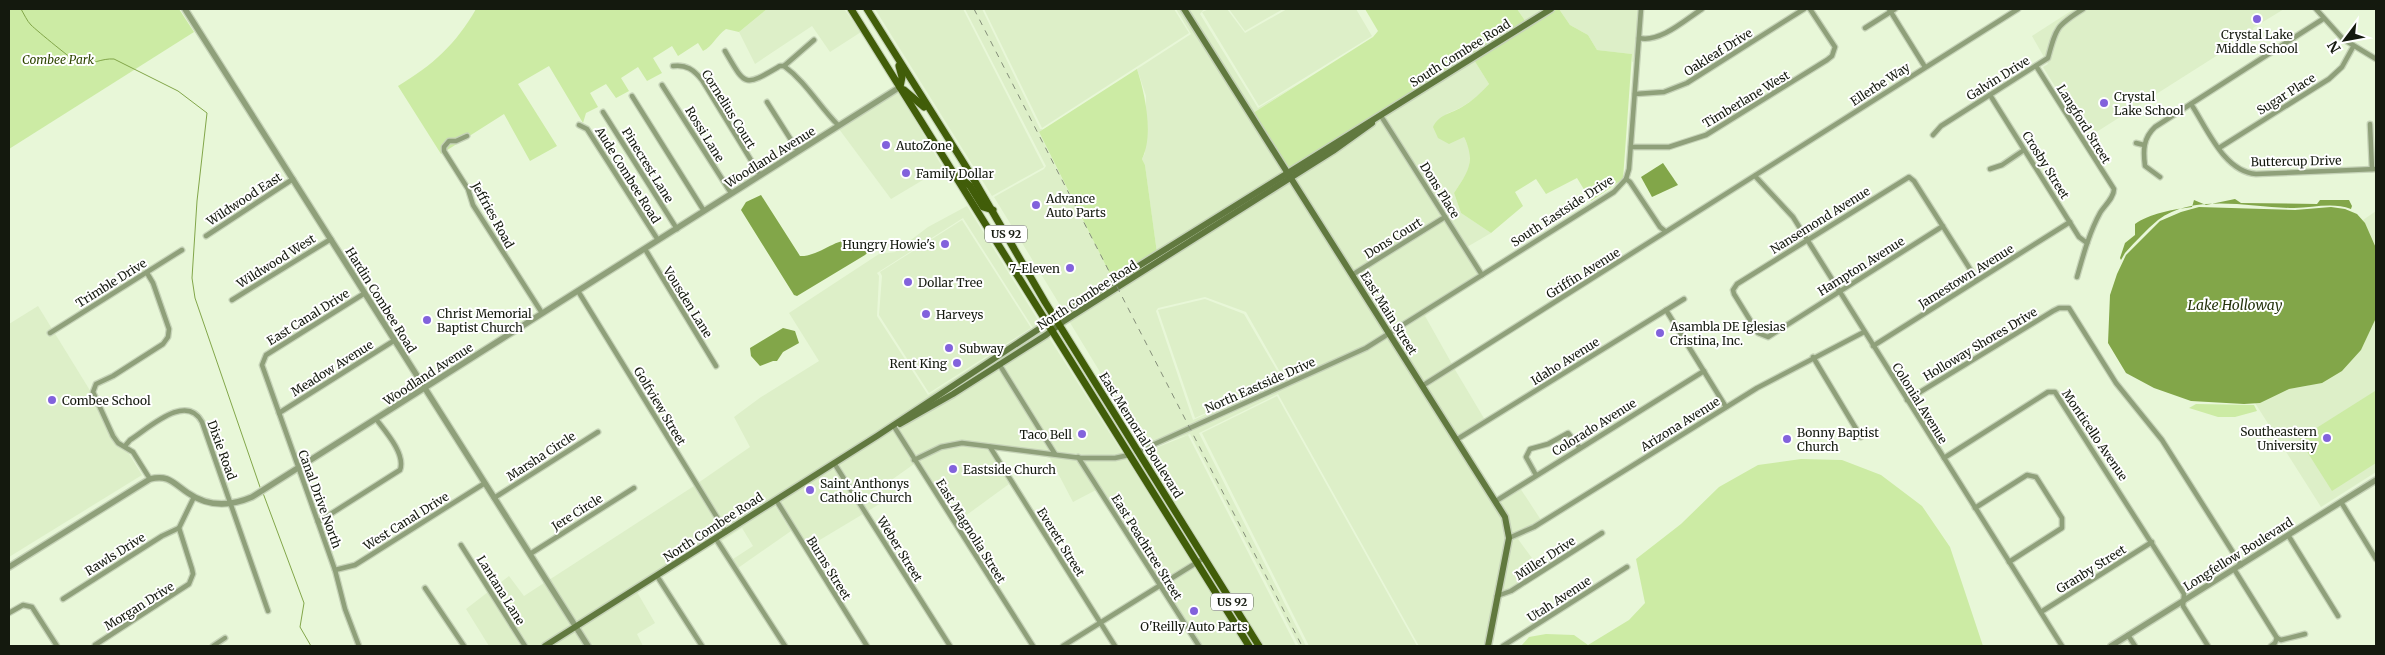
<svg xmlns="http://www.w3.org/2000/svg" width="2385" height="655" font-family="Merriweather,serif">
	<rect width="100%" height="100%" fill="#e8f7d8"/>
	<g fill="#ddefc8" fill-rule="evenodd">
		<polygon points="767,9 844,9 861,32 830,52 812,26 755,64 739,32"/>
		<polygon points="875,9 963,9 1044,167 992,196"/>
		<polygon points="965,9 982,9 1040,129 1043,129 1039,133 1113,280 1063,310 994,197 1044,169 1046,166"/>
		<polygon points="984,9 1174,9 1189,33 1042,128"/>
		<polygon points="1176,9 1181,9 1283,172 1157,253 1145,165 1142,159 1145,153 1146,96 1137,69 1191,34"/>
		<polygon points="1187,9 1204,9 1200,14 1258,108 1301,82 1253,113"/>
		<polygon points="1209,9 1227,9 1245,33 1287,9 1356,9 1372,36 1259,106 1202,12"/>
		<polygon points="1229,9 1283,9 1245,31"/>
		<polygon points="1517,9 1547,9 1526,22"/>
		<polygon points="1559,9 1638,9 1635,61 1632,62 1632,54 1597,50 1588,35 1570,25"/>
		<polygon points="2074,9 2284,9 2253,28 2254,32 2087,138 2043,67 2048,64 2032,36"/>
		<polygon points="1474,60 1489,84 1477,97 1460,108 1446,114 1464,137 1470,151 1469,170 1454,193 1461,213 1491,233 1467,247 1384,117"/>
		<polygon points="898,91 943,168 891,199 839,129"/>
		<polygon points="1380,120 1441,217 1353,272 1294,178 1358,138"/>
		<path d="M1289,181l97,152 -21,13 -220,100 -76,-125zM1205,297l41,15 38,67 -91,41 -37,-109 2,-3z"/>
		<path d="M967,206l74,119 -314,204 -29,-46 52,-36 -16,-30 27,-20 58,-36 -30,-48 90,-59 16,-2 33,-25zM963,218l70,110 -105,67 -51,-79 2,-40 -2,-3z"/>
		<polygon points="2376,211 2376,248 2363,220"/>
		<polygon points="962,220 1031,328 929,393 879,315 882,276 880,272"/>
		<polygon points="1444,221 1478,274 1390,330 1355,276"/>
		<polygon points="1480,279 1425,316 1452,364 1423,383 1393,334"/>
		<polygon points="1205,299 1244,314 1282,379 1195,418 1158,310"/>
		<polygon points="38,306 142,475 9,557 9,324"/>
		<polygon points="2376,318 2376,472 2321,507 2255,403 2288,389 2307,386 2342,371 2361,350"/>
		<polygon points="1043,329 1046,332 912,416"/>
		<polygon points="1048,336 1123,454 1099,456 1057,452 1002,365"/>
		<polygon points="1388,337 1502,518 1506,538 1485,646 1419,646 1278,394 1199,433 1306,646 1299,646 1190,434 1155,446 1367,350"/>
		<polygon points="998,368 1050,451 962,441 940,445 915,456 897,427 905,425 954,397"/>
		<polygon points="1454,368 1485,420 1458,437 1426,387"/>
		<polygon points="1277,396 1417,646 1309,646 1202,433"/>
		<polygon points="892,429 914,464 890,481 898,493 868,511 837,464"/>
		<polygon points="1188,435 1296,646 1264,646 1143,453"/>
		<polygon points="962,446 988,450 1009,484 957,522 918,460 942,449"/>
		<polygon points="1039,455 1077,460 1096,490 1073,502 1050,458"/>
		<polygon points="1126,458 1192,563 1161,582 1083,460 1115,461"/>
		<polygon points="833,467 863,514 808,547 779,501"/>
		<polygon points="694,486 722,532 576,624 549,580"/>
		<polygon points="1520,488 1541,520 1511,535 1507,516 1499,502"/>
		<path d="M774,504l17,27 -53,37 -18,-29zM742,528l11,18 -20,13 -11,-18z"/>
		<polygon points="1528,533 1518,539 1540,569 1510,589 1501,593 1511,540"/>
		<polygon points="1195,567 1230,623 1244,646 1202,646 1163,586"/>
		<polygon points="509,576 524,596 544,583 572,627 541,646 528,646 492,589"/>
		<polygon points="488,592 508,624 521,646 489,646 466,609"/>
		<polygon points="637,592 655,623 637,634 643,646 591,646 579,628"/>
		<polygon points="574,631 584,646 550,646"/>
	</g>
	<g fill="#cceba4">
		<polygon points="9,9 179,9 194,32 9,149"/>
		<path d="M476,9h291l-28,23 -13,-3c-10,7 -13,17 -23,22l-5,-8 -20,13 -6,-10 -19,12 9,15 -15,8 -9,-14 -17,11 8,13 -13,7 -10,-14 -16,9 8,14 -12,6 -3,10 -34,-57 -31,18 39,62 -27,15 -26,-47 -63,40 -43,-68c35,-21 58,-42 78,-77z"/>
		<polygon points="1365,9 1517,9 1526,22 1288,169 1253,113 1373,37 1378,31"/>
		<path d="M1556,9h3l11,16 18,10 9,15 35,4 -9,125 -32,22 -14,-23 -31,16 -10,-15 -21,13 8,14 -32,27 -30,-20 -7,-20c14,-21 22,-31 10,-56l-15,7 -11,-6 -5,-11c6,-13 18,-13 29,-20 10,-6 19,-14 27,-23l-15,-24z"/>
		<path d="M1137,69c8,25 17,66 5,90l3,6 12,88 -44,27 -74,-148z"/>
		<polygon points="2375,391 2376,463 2332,491 2299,439"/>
		<polygon points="2196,404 2254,405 2257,411 2235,417 2218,417 2189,408"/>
		<polygon points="1801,459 1842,460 1881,475 1922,506 1950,547 1983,646 1521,646 1529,637 1546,634 1574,635 1588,645 1629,620 1645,603 1636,559 1681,524 1719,487 1758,465"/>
	</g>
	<g fill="#82a649">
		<polygon points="1663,163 1678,185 1652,197 1641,177"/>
		<path d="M761,195l39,61c19,1 35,-18 53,-16 5,1 11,4 16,5l1,5 -5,5 -68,41 -3,-1 -53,-85 5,-8z"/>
		<path d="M2235,199l6,4 76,1 3,-4h29l3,6 -1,3c-19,-7 -38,-1 -57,-1 -42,0 -99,-16 -136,12 -12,10 -23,22 -33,33l-4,7 -1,-2 5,-15 10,-8v-11c13,-10 40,-15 57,-17l2,-7 12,5z"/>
		<polygon points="2199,207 2295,210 2331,207 2345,209 2357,214 2365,223 2376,248 2376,318 2361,350 2342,371 2322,383 2289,389 2260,403 2244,404 2191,401 2154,388 2126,373 2108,343 2110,295 2117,274 2126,255 2160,221 2181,212"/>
		<polygon points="783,328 795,331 799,343 783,352 777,361 773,361 760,366 751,356 750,348"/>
	</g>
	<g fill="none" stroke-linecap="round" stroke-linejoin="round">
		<g stroke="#82a649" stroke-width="1">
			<path d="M21,9c3,5 6,12 10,16 5,5 45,38 49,39 11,1 22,-6 34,-5l64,32 29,22 -10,88 -5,77 3,20 66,192"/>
			<polyline points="263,493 304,603 300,627 311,646"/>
		</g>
		<g stroke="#c6d3b8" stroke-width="7">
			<g id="minor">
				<polyline points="1889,9 1925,67"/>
				<polyline points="2316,9 2343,39 2376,59"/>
				<polyline points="1865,28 1895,9"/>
				<path d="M1639,38c21,5 46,-18 63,-29"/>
				<path d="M725,51c21,36 19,36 55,15h4l30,-26"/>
				<path d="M673,66c13,-2 21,4 29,14l58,95"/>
				<path d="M784,66c22,16 35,40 54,59"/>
				<path d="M2036,66l78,123c0,9 -10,17 -14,24 -11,20 -17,43 -23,64"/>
				<polyline points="662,85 731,193"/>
				<polyline points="1635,94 1664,92 1687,83 1804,9"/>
				<polyline points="1990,95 2079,237 2087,243"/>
				<polyline points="632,96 704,211"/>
				<polyline points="767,102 798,151"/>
				<path d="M2191,104c16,24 33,68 65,70l120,-5"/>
				<polyline points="603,112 677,229"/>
				<polyline points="1381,116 1482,275"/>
				<polyline points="2370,124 2372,169"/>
				<polyline points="579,125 587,129 658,240"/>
				<path d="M1933,135l8,-9 107,-68c8,-30 8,-32 35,-49"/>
				<polyline points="467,136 456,141 449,141 444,147 444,151 468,189 473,205 542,313"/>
				<polyline points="2136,143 2144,145"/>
				<polyline points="1631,147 1669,147 1706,135 1827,60 1832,56 1835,47 1810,9"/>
				<polyline points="2219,148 2329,79 2342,67 2353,47"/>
				<polyline points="1990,169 2002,165 2024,150"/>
				<polyline points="1755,176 1793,217 2062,646"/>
				<path d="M2160,177l-15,-11c-2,-15 -2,-28 10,-39l168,-108"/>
				<polyline points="1626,179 1630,182 1660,227 1665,231"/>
				<polyline points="1943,226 1768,337 1758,333 1734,294 1733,290 1737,284 1909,177 1914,181 1977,280"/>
				<polyline points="206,236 293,179"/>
				<polyline points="645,249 716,366"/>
				<polyline points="147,273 153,283 169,329 168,337 163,344 113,376 96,384 93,392 113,436 118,443 133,452 150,479"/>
				<polyline points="1352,275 1445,217"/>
				<polyline points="578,291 726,532"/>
				<polyline points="232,300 331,239"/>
				<polyline points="1666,310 1726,407"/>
				<polyline points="50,333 182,250"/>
				<polyline points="1873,346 2070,222"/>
				<polyline points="1813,357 1861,437"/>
				<polyline points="999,364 1055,454"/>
				<polyline points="1422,386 2018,9"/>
				<polyline points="1907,400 2053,311 2059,308 2069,308 2116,383 2162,440 2241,565"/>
				<polyline points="279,413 395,340"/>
				<polyline points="893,425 1033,646"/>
				<polyline points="1456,440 1684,299"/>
				<path d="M125,446l5,-6c18,-11 56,-48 72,-18l66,189"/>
				<polyline points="990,447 1115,646"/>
				<polyline points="1137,452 1366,348 1614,192 1626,179 1629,169 1641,9"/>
				<polyline points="1078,457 1199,646"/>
				<polyline points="1944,458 2048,392 2055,392 2184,594 2183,606 2208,646"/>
				<polyline points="914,460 941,447 962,443 1081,458 1115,458 1129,455"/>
				<polyline points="834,463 950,646"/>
				<polyline points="1536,475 1526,457 1530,449 1548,444 1568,433 1580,448"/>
				<polyline points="494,498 598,432"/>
				<polyline points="776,500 867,646"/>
				<polyline points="1496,501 1704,371"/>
				<polyline points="2341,502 2376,559"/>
				<polyline points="1975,508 2027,475 2036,477 2038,480 2062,518 2062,528 2009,562"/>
				<path d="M318,522l82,-52c6,-16 -15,-39 -24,-51"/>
				<polyline points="2288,535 2338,616"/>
				<polyline points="1509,538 1534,527 1757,388 1864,332"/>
				<polyline points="716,539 785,646"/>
				<polyline points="461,545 525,646"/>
				<polyline points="530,554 634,488"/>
				<polyline points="2234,569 2277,638"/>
				<polyline points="335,570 355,565 485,483"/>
				<polyline points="657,576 702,646"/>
				<polyline points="425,588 464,646"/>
				<polyline points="1497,596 1511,591 1602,533"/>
				<polyline points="63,599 162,536 179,528"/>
				<polyline points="2041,612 2152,542"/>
				<polyline points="9,613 23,605 32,607 57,646"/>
				<polyline points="2128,635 2135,646"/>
				<polyline points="2277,638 2281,640 2305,634"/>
				<polyline points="95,645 189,584 193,574 192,569 179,528 194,497"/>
				<polyline points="213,646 225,638"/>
				<polyline points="359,646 345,609 335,570 262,365 266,355 365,293"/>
				<polyline points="1063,646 1204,558"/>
				<polyline points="1503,646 1627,567"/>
				<polyline points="2271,646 2275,643 2277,638"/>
			</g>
		</g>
		<g stroke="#c6d3b8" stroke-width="8">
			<g id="tertiary">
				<polyline points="185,9 588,646"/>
				<path d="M9,567l141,-88c19,-5 24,5 38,14 20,14 43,13 64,4l648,-410"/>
				<polyline points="2111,646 2376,480"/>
			</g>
		</g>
		<g stroke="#c6d3b8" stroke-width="9">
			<g id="secondary">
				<polyline points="1184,9 1505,517 1509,538 1488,646"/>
				<polyline points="900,424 953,394 1046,335 1064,321 1333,151 1372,123"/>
				<polyline points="545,646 877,436 1060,315 1551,9"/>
			</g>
		</g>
		<g stroke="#c6d3b8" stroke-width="9">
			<g id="primary">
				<polyline points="851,9 1249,646"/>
				<polyline points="867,9 970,173 1045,302 1259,646"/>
				<polyline points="899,66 902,77 900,87"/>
				<polyline points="904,90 924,107"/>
				<polyline points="958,176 970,186 983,207 993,210"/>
			</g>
		</g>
		<use href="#minor" stroke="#8fa07a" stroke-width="4.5"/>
		<use href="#tertiary" stroke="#8fa07a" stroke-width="5.5"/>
		<use href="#secondary" stroke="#61793f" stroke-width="6"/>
		<use href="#primary" stroke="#415d09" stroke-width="7"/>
		<polyline stroke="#848e79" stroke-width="1" stroke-dasharray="6 6" stroke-linecap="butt" points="974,9 1302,646"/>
	</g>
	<g fill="#8262dc" stroke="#fff" stroke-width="2">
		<circle cx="2257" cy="19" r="5"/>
		<circle cx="2104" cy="103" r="5"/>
		<circle cx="886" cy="145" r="5"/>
		<circle cx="906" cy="173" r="5"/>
		<circle cx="1036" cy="205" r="5"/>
		<circle cx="945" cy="244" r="5"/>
		<circle cx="1070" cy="268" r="5"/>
		<circle cx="908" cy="282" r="5"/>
		<circle cx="926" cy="314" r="5"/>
		<circle cx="427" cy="320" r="5"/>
		<circle cx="1660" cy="333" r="5"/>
		<circle cx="949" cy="348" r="5"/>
		<circle cx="957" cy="363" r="5"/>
		<circle cx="52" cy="400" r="5"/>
		<circle cx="1082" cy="434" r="5"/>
		<circle cx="2327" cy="438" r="5"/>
		<circle cx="1787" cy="439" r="5"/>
		<circle cx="953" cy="469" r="5"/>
		<circle cx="810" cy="490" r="5"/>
		<circle cx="1194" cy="611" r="5"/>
	</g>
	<g text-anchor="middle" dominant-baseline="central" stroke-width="4" stroke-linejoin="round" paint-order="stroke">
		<g fill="#fff" stroke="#5a5e56" stroke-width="1">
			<rect x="985" y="225.5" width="42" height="17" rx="4"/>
			<rect x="1211" y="593.5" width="42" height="17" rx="4"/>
		</g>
		<g font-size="11" font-weight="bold" fill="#14190e">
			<text x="1006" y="234">US 92</text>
			<text x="1232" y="602">US 92</text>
		</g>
		<g font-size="12" fill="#14190e" stroke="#fff" text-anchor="start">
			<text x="2257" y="34" text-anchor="middle">Crystal Lake<tspan x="2257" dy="14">Middle School</tspan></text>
			<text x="2114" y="96">Crystal<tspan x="2114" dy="14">Lake School</tspan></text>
			<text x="896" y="145">AutoZone</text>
			<text x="916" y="173">Family Dollar</text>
			<text x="1046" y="198">Advance<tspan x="1046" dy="14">Auto Parts</tspan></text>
			<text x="935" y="244" text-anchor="end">Hungry Howie's</text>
			<text x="1060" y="268" text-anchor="end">7-Eleven</text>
			<text x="918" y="282">Dollar Tree</text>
			<text x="437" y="313">Christ Memorial<tspan x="437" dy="14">Baptist Church</tspan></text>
			<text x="936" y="314">Harveys</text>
			<text x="1670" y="326">Asambla DE Iglesias<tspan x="1670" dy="14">Cristina, Inc.</tspan></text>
			<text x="959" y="348">Subway</text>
			<text x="947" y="363" text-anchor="end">Rent King</text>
			<text x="62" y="400">Combee School</text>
			<text x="2317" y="431" text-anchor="end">Southeastern<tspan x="2317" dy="14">University</tspan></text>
			<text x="1797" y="432">Bonny Baptist<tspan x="1797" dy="14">Church</tspan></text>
			<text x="1072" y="434" text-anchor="end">Taco Bell</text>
			<text x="963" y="469">Eastside Church</text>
			<text x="820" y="483">Saint Anthonys<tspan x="820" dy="14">Catholic Church</tspan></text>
			<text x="1194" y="626" text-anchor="middle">O'Reilly Auto Parts</text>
		</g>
		<g font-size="12" fill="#14190e" stroke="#fff">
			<text transform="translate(1718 52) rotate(-32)">Oakleaf Drive</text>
			<text transform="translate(1460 53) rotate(-32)">South Combee Road</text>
			<text transform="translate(1998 78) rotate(-32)">Galvin Drive</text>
			<text transform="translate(1880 84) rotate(-33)">Ellerbe Way</text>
			<text transform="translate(2286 94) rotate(-32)">Sugar Place</text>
			<text transform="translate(1746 99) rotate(-31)">Timberlane West</text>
			<text transform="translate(729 109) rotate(58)">Cornelius Court</text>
			<text transform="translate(2084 124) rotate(58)">Langford Street</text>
			<text transform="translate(705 134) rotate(58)">Rossi Lane</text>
			<text transform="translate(770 157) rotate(-32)">Woodland Avenue</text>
			<text transform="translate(2296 161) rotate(-1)">Buttercup Drive</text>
			<text transform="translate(648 165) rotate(58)">Pinecrest Lane</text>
			<text transform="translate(2046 165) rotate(58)">Crosby Street</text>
			<text transform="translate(628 175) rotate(58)">Aude Combee Road</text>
			<text transform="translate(1440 190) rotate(58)">Dons Place</text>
			<text transform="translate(244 199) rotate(-33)">Wildwood East</text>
			<text transform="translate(1562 211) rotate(-33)">South Eastside Drive</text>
			<text transform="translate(493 215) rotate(61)">Jeffries Road</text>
			<text transform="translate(1820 220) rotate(-32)">Nansemond Avenue</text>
			<text transform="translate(1393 238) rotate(-32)">Dons Court</text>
			<text transform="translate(276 261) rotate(-32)">Wildwood West</text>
			<text transform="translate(1861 266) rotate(-32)">Hampton Avenue</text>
			<text transform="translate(1583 273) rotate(-32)">Griffin Avenue</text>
			<text transform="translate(1966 276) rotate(-32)">Jamestown Avenue</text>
			<text transform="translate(111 283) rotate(-32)">Trimble Drive</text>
			<text transform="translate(1087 295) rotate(-33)">North Combee Road</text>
			<text transform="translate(381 300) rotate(58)">Hardin Combee Road</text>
			<text transform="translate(688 302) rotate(58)">Vousden Lane</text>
			<text transform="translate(1389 313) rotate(58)">East Main Street</text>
			<text transform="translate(308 317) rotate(-32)">East Canal Drive</text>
			<text transform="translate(1980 344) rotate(-31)">Holloway Shores Drive</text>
			<text transform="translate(1565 361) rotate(-32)">Idaho Avenue</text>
			<text transform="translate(332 368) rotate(-32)">Meadow Avenue</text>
			<text transform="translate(428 374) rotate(-33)">Woodland Avenue</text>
			<text transform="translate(1260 385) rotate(-24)">North Eastside Drive</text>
			<text transform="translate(1920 403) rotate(58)">Colonial Avenue</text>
			<text transform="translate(660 406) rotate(59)">Golfview Street</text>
			<text transform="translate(1680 424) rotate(-32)">Arizona Avenue</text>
			<text transform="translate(1594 427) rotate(-32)">Colorado Avenue</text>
			<text transform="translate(1141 435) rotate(58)">East Memorial Boulevard</text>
			<text transform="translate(2095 435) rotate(56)">Monticello Avenue</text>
			<text transform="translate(222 450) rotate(70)">Dixie Road</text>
			<text transform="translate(541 456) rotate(-33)">Marsha Circle</text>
			<text transform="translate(320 499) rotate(70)">Canal Drive North</text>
			<text transform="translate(577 512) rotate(-32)">Jere Circle</text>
			<text transform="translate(406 521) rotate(-32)">West Canal Drive</text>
			<text transform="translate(713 527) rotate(-33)">North Combee Road</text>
			<text transform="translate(971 531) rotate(58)">East Magnolia Street</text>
			<text transform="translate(1061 542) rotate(58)">Everett Street</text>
			<text transform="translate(1147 547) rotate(58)">East Peachtree Street</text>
			<text transform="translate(900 549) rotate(58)">Weber Street</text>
			<text transform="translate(115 554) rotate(-32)">Rawls Drive</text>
			<text transform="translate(2238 554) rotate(-32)">Longfellow Boulevard</text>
			<text transform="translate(1545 558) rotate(-33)">Miller Drive</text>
			<text transform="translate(829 568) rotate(58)">Burns Street</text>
			<text transform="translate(2091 569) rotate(-32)">Granby Street</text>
			<text transform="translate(501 590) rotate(58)">Lantana Lane</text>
			<text transform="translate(1559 599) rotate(-33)">Utah Avenue</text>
			<text transform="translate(139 606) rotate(-32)">Morgan Drive</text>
		</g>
		<g font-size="12" font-style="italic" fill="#2f4600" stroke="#fff">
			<text x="58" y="59">Combee Park</text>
		</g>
		<g font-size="14" font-style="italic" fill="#26340d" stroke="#fff">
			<text x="2235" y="305">Lake Holloway</text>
		</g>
	</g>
	<rect width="2385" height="655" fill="none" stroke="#14190e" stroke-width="20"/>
	<g transform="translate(2345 40) rotate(238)" stroke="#ffffff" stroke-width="4" paint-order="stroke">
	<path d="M0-4L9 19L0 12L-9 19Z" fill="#14190e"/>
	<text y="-8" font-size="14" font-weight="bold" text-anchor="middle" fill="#14190e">N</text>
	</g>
</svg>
